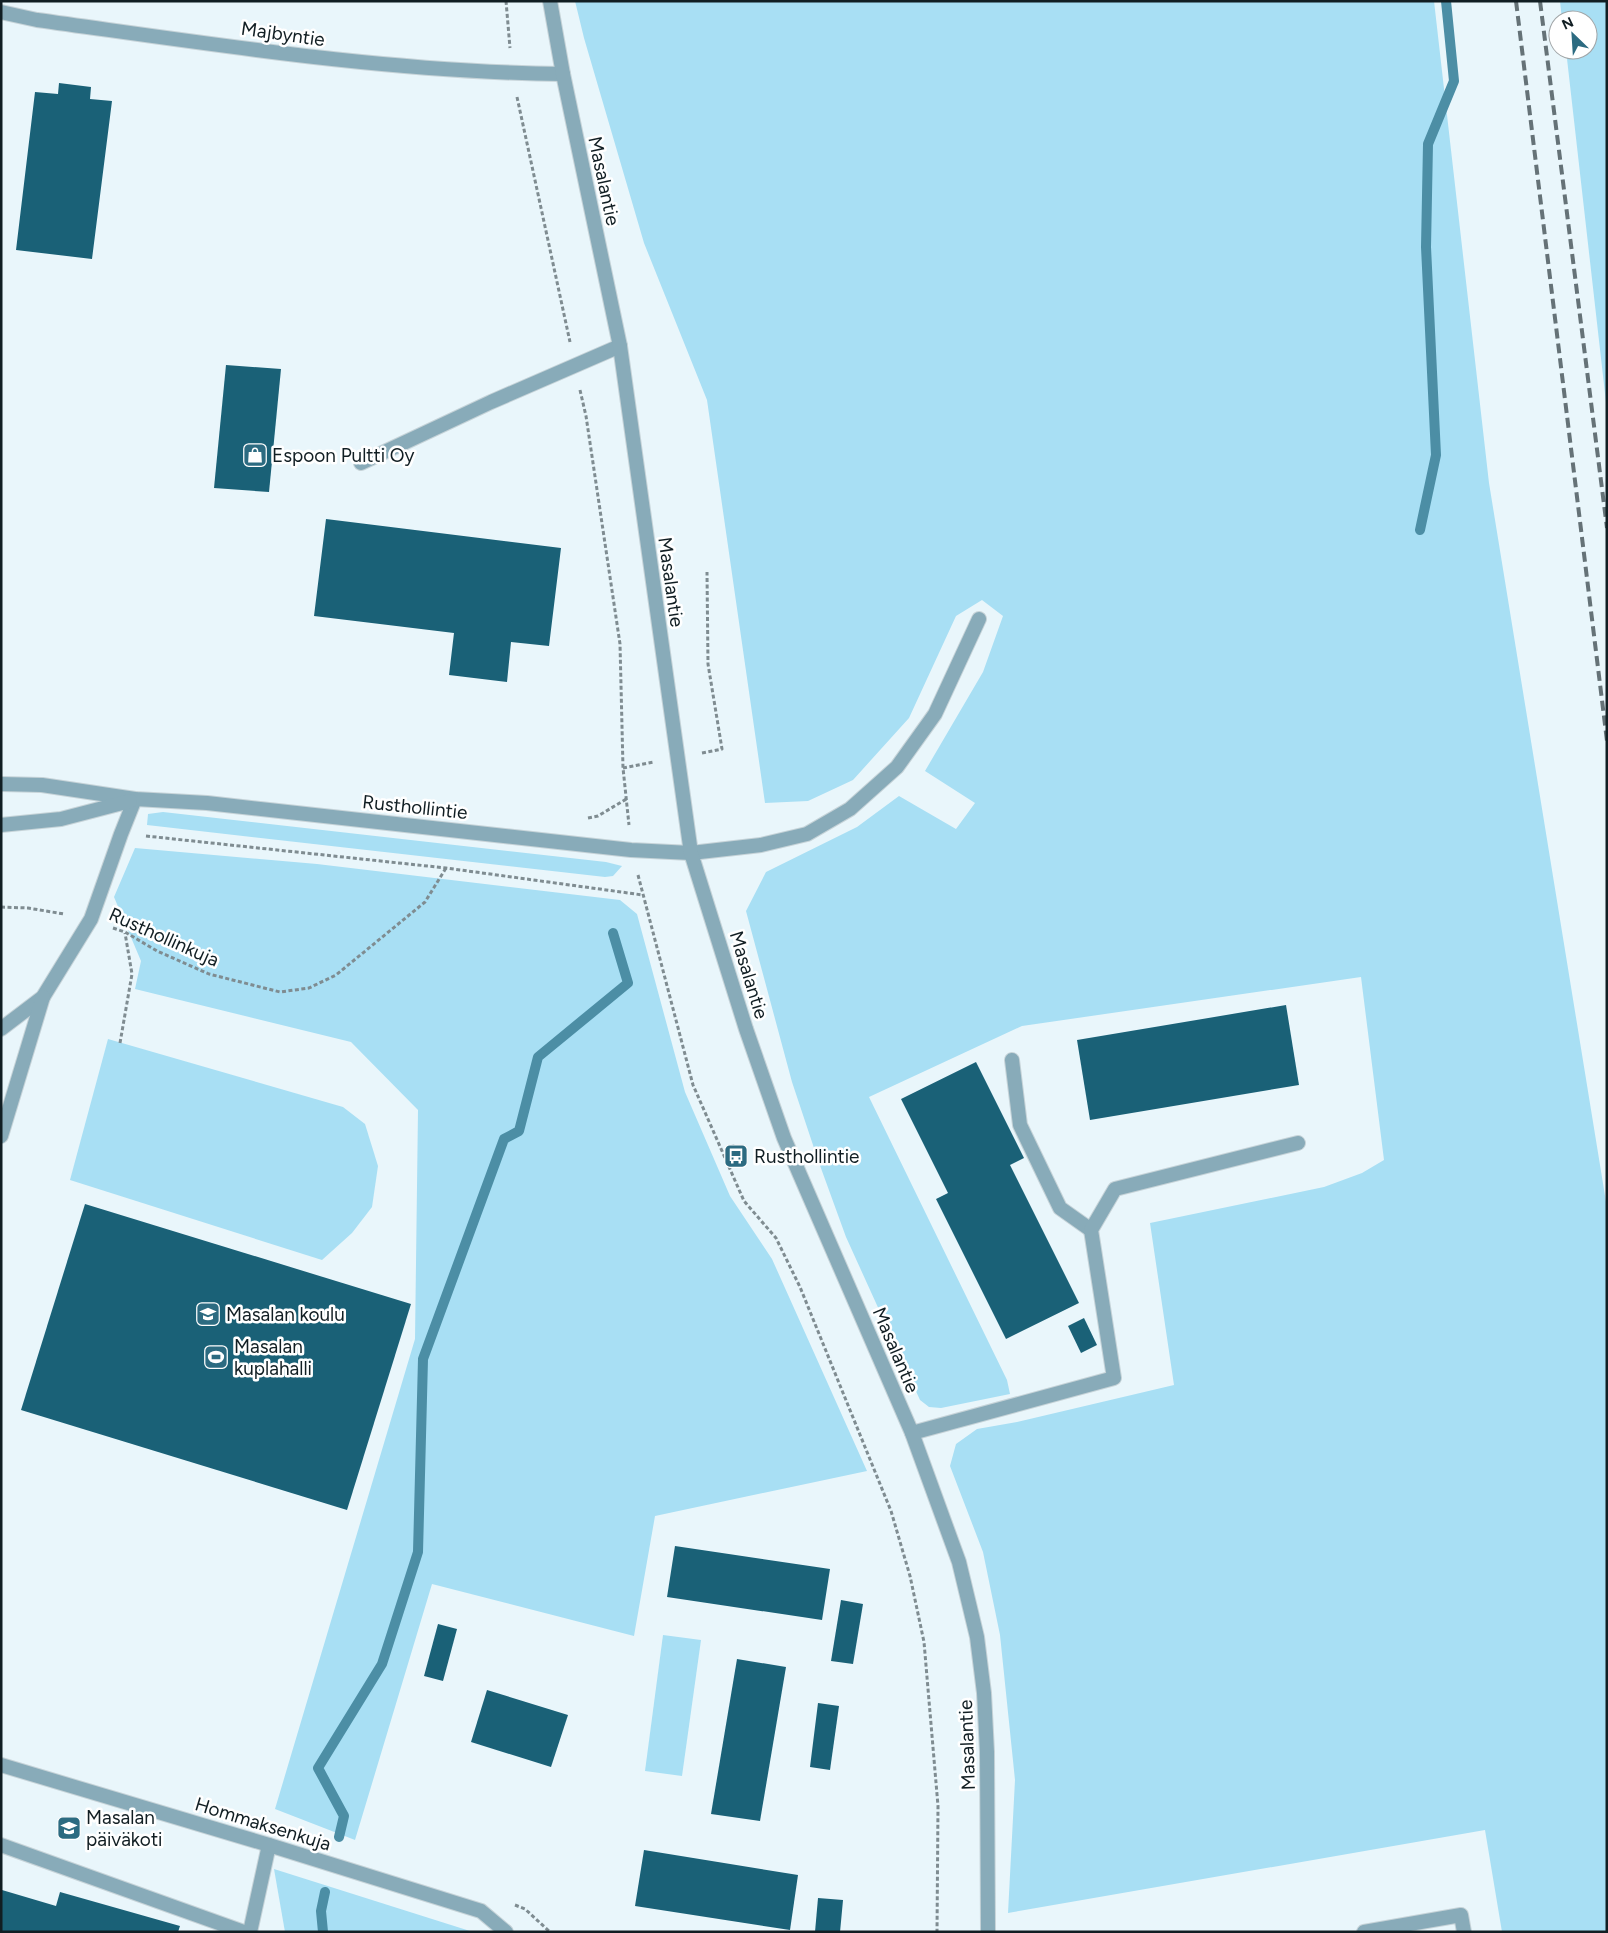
<svg xmlns="http://www.w3.org/2000/svg" width="1608" height="1933" font-family="Figtree,sans-serif">
	<rect width="100%" height="100%" fill="#e9f6fb"/>
	<g fill="#a8dff4">
		<polygon points="575,1 1434,1 1489,483 1607,1208 1607,1932 1502,1932 1485,1830 1008,1913 1015,1780 1000,1635 983,1552 950,1466 956,1444 977,1429 1017,1422 1174,1385 1150,1223 1324,1187 1362,1173 1384,1160 1361,977 1022,1026 869,1097 1007,1380 1010,1394 941,1408 929,1407 920,1400 846,1237 818,1160 792,1082 746,911 766,872 857,827 899,796 956,829 975,803 925,771 983,672 1003,616 982,600 956,616 909,718 853,780 808,801 765,803 707,400 644,243 584,38"/>
		<polygon points="1560,1 1607,1 1607,411 1566,50 1588,50 1588,20 1562,20"/>
		<polygon points="163,812 606,862 622,866 613,876 605,877 147,825 148,814"/>
		<polygon points="135,848 317,864 620,900 637,914 685,1092 730,1196 772,1259 867,1471 655,1516 634,1636 432,1584 355,1840 275,1809 415,1339 418,1110 351,1042 135,989 141,961 114,897"/>
		<polygon points="108,1039 343,1107 365,1124 378,1166 372,1207 352,1233 322,1260 70,1180"/>
		<polygon points="663,1635 701,1640 682,1776 645,1771"/>
		<polygon points="274,1869 470,1931 470,1932 285,1932"/>
	</g>
	<g fill="none" stroke-linecap="round" stroke-linejoin="round">
		<g stroke="#4c8ea5" stroke-width="10">
			<polyline points="1420,530 1436,455 1426,247 1428,144 1454,81 1446,1"/>
			<polyline points="339,1837 344,1816 318,1768 382,1664 418,1552 423,1359 504,1139 519,1131 538,1057 628,983 613,933"/>
			<polyline points="323,1932 321,1911 325,1892"/>
		</g>
	</g>
	<g fill="#1a6177">
		<polygon points="59,83 91,87 90,99 112,101 92,259 16,250 35,92 58,94"/>
		<polygon points="226,365 281,369 269,492 214,488"/>
		<polygon points="326,519 561,548 549,646 511,642 507,682 449,675 454,633 314,616"/>
		<polygon points="1286,1005 1299,1085 1090,1120 1077,1040"/>
		<polygon points="976,1062 1024,1158 1010,1165 1079,1303 1006,1339 936,1199 948,1193 901,1099"/>
		<polygon points="734,1144 743,1163 737,1165 728,1146"/>
		<polygon points="85,1204 411,1304 347,1510 21,1410"/>
		<polygon points="1084,1318 1097,1345 1081,1353 1068,1326"/>
		<polygon points="675,1546 830,1569 822,1620 667,1597"/>
		<polygon points="841,1600 863,1604 853,1664 831,1661"/>
		<polygon points="438,1624 457,1629 443,1681 424,1676"/>
		<polygon points="737,1659 786,1667 760,1821 711,1814"/>
		<polygon points="487,1690 568,1715 551,1767 471,1742"/>
		<polygon points="818,1703 839,1706 830,1770 810,1767"/>
		<polygon points="644,1850 798,1875 790,1930 635,1906"/>
		<polygon points="2,1890 56,1906 60,1892 180,1926 178,1932 1,1932"/>
		<polygon points="818,1898 843,1900 840,1932 815,1932"/>
	</g>
	<g fill="none" stroke-linecap="round" stroke-linejoin="round">
		<g stroke="#c6d3d8" stroke-width="16">
			<g id="service">
				<polyline points="361,463 491,402 620,346"/>
				<polyline points="691,853 761,845 807,834 850,809 897,767 935,714 979,619"/>
				<polyline points="1,1029 43,997 91,919 121,834 135,799"/>
				<polyline points="1012,1060 1020,1125 1060,1208 1091,1230"/>
				<polyline points="1,1136 43,997"/>
				<polyline points="912,1433 1114,1378 1091,1230 1115,1189 1298,1143"/>
				<polyline points="1,1845 244,1932"/>
				<polyline points="250,1932 269,1845"/>
				<polyline points="1364,1932 1461,1915 1464,1932"/>
			</g>
		</g>
		<g stroke="#c6d3d8" stroke-width="16">
			<g id="minor">
				<path d="M1,12l36,8c175,24 349,52 526,54"/>
				<polyline points="1,784 42,785 135,799 207,803 631,850 691,853"/>
				<polyline points="1,825 61,819 130,801"/>
				<polyline points="1,1765 269,1845 481,1911 506,1932"/>
			</g>
		</g>
		<g stroke="#c6d3d8" stroke-width="16">
			<polyline id="tertiary" points="550,1 563,74 620,346 691,853 746,1029 784,1138 912,1433 959,1562 977,1637 984,1693 987,1752 988,1932"/>
		</g>
		<g stroke="#7f8c91" stroke-width="3" stroke-dasharray="4 2.5" stroke-linecap="butt">
			<polyline points="506,1 510,48"/>
			<polyline points="517,97 570,342"/>
			<polyline points="580,390 586,416 620,644 623,768 629,825"/>
			<polyline points="702,753 722,749 708,664 707,572"/>
			<polyline points="623,768 654,762"/>
			<polyline points="588,818 598,816 628,798"/>
			<polyline points="146,836 446,868 643,895"/>
			<polyline points="638,875 693,1085 744,1201 776,1238 800,1287 891,1511 910,1576 924,1642 938,1806 937,1932"/>
			<polyline points="1,907 28,908 64,914"/>
			<polyline points="113,928 125,932 157,951 209,974 280,992 309,988 336,975 425,902 446,868"/>
			<polyline points="120,1043 132,974 125,933"/>
			<polyline points="515,1905 525,1909 550,1932"/>
		</g>
		<use href="#service" stroke="#88abb9" stroke-width="14"/>
		<use href="#minor" stroke="#88abb9" stroke-width="14"/>
		<use href="#tertiary" stroke="#88abb9" stroke-width="14"/>
		<g stroke="#657277" stroke-width="4" stroke-dasharray="10 5" stroke-linecap="butt">
			<polyline points="1516,1 1607,741"/>
			<polyline points="1540,1 1607,528"/>
		</g>
	</g>
	<defs>
		<g id="shop-square" transform="scale(1.25)"><rect x="-9" y="-9" width="18" height="18" rx="4" fill="#2c6b81" stroke="#fff"/><path d="M-5-2.5h2.3a2.7 3.5 0 0 1 5.4 0H5L5.5 6h-11ZM-1.5-2.5h3a1.5 2.3 0 0 0-3 0Z" fill="#fff"/></g>
		<g id="bus-square" transform="scale(1.25)"><rect x="-9" y="-9" width="18" height="18" rx="4" fill="#2c6b81" stroke="#fff"/><path d="M-5-6H5V4H4V6H2V4H-2V6H-4V4H-5ZM-3.5-4V0h7V-4ZM-3.5 1.2v1.5H-2V1.2ZM2 1.2v1.5H3.5V1.2Z" fill="#fff"/></g>
		<g id="school-square" transform="scale(1.25)"><rect x="-9" y="-9" width="18" height="18" rx="4" fill="#2c6b81" stroke="#fff"/><path d="M0-5L7-2L0 1L-7-2ZM-4 1L0 2.5L4 1V4Q0 6-4 4Z" fill="#fff"/></g>
		<g id="stadium-square" transform="scale(1.25)"><rect x="-9" y="-9" width="18" height="18" rx="4" fill="#2c6b81" stroke="#fff"/><path d="M0-5a6.5 5 0 1 0 0 10a6.5 5 0 1 0 0-10ZM-3.5-1.8h7v3.6h-7Z" fill="#fff"/></g>
	</defs>
	<g fill-rule="evenodd">
		<use href="#shop-square" x="255" y="455"/>
		<use href="#bus-square" x="736" y="1156"/>
		<use href="#school-square" x="208" y="1314"/>
		<use href="#stadium-square" x="216" y="1357"/>
		<use href="#school-square" x="69" y="1828"/>
	</g>
	<g text-anchor="middle" dominant-baseline="central" stroke-width="5" stroke-linejoin="round" paint-order="stroke">
		<g font-size="19" fill="#111e23" stroke="#fff">
			<text transform="translate(283 34) rotate(8)">Majbyntie</text>
			<text transform="translate(604 181) rotate(78)">Masalantie</text>
			<text transform="translate(671 582) rotate(82)">Masalantie</text>
			<text transform="translate(415 807) rotate(6)">Rusthollintie</text>
			<text transform="translate(164 937) rotate(24)">Rusthollinkuja</text>
			<text transform="translate(749 975) rotate(73)">Masalantie</text>
			<text transform="translate(896 1350) rotate(67)">Masalantie</text>
			<text transform="translate(967 1745) rotate(-92)">Masalantie</text>
			<text transform="translate(263 1824) rotate(17)">Hommaksenkuja</text>
		</g>
		<g font-size="19" fill="#111e23" stroke="#fff" text-anchor="start">
			<text x="272" y="455">Espoon Pultti Oy</text>
			<text x="754" y="1156">Rusthollintie</text>
			<text x="226" y="1314">Masalan koulu</text>
			<text x="234" y="1346">Masalan<tspan x="234" dy="22">kuplahalli</tspan></text>
			<text x="86" y="1817">Masalan<tspan x="86" dy="22">päiväkoti</tspan></text>
		</g>
	</g>
	<rect width="1608" height="1933" fill="none" stroke="#111e23" stroke-width="5"/>
	<g transform="translate(1573 35) rotate(335)"><circle r="24" fill="#ffffff" stroke="#a0a5a7"/>
	<path d="M0-4L9 19L0 12L-9 19Z" fill="#2c6b81"/>
	<text y="-8" font-size="14" font-weight="bold" text-anchor="middle" fill="#111e23">N</text>
	</g>
</svg>
